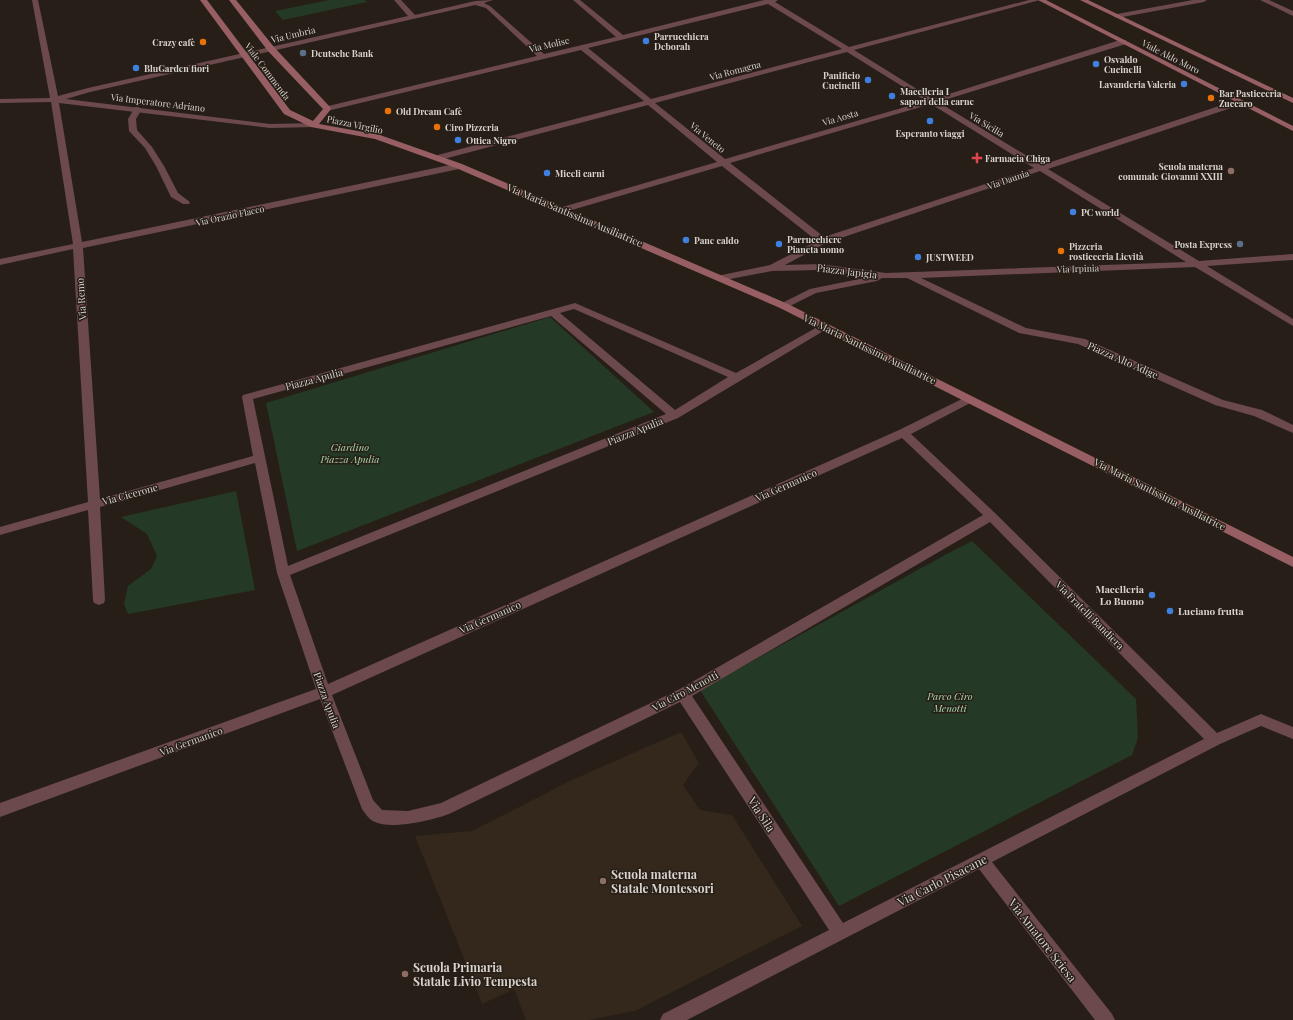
<svg xmlns="http://www.w3.org/2000/svg" width="1293" height="1020" font-family="'Playfair Display',serif">
	<rect width="100%" height="100%" fill="#271f17"/>
	<polygon fill="#33281b" points="681,732 699,763 683,785 700,810 732,815 802,926 635,1011 588,1020 526,1020 514,989 482,1004 415,836 472,831 572,780"/>
	<g fill="#243926">
		<polygon points="329,0 365,0 367,2 283,20 275,11"/>
		<polygon points="550,317 654,412 297,551 266,403"/>
		<polygon points="236,491 255,590 128,614 124,604 128,586 151,569 157,556 147,534 121,517"/>
		<polygon points="972,541 1136,699 1138,738 1132,755 839,906 700,690 945,555"/>
	</g>
	<g fill="none" stroke-linecap="round" stroke-linejoin="round">
		<polygon fill="#6c494c" fill-rule="evenodd" points="135,107 138,107 142,109 136,119 137,130 152,147 164,166 178,193 190,202 189,204 183,204 171,197 156,166 145,148 129,131 128,119"/>
		<g fill="#6c494c" fill-rule="evenodd">
			<path d="M32,0h6l20,96 30,-8 320,-72 -14,-16h7l14,15 60,-14 18,-1 -9,3 6,3 54,48 72,-17 -43,-37h7l43,35 141,-35h14l-3,2 74,45 180,-47h11l-186,50 79,49 187,-59h6v4l-188,58 104,63 195,-65h6v4l-195,65 151,92 94,-7v6l-86,6 86,53v7l-98,-59 -274,11 105,50 59,11 138,61 39,10 31,15v8l-39,-17 -39,-11 -137,-61 -59,-11 -112,-55h-25l-5,3 -61,12 -32,16 -4,-1 -1,-2 1,-2 30,-15 59,-12 -49,-7 -48,1 -52,10 -3,-1 -2,-2 2,-2 53,-11 47,-24 -95,-75 -157,46h-6l-2,-2 2,-2 158,-46 -69,-57 -208,55h-6l-1,-2 1,-2 210,-55 -63,-51 -254,61 -4,-2 1,-2 213,-51 -51,-48 -11,-3 -385,87 -24,7 204,25 47,-1v4h-3l-44,1 -211,-25 23,139 377,-79 4,3 -4,3 -376,79 17,251 153,-43 -11,-59 1,-2 332,-92 161,70 85,-48 4,-1 5,3 -152,91 -388,157 38,109 571,-254 67,-33h8l1,2 -1,2 -63,33 84,79 222,220 44,-19 32,13v12l-32,-13 -41,18 -228,118 120,152 3,6h-20l-116,-151 -292,151h-27l3,-6 166,-84 -149,-228 -231,112c-16,6 -58,16 -74,8 -6,-2 -10,-9 -13,-13l-42,-110 -320,118v-14l316,-114 -39,-116 -22,-110 -155,44 5,93 -1,3 -5,2 -5,-2 -1,-3 -5,-90 -88,25v-8l88,-25 -15,-253 -73,16v-6l73,-15 -22,-142 -51,1v-4l50,-1zM768,4l74,45 -191,50 -63,-51zM847,52l79,49 -201,58 -70,-56zM931,104l103,64 -210,69 -94,-74zM1040,171l146,91 -300,11 -66,-9 -35,1 41,-22zM574,309l154,68 -53,33 -115,-97zM551,316l115,98 -378,152 -35,-167zM902,438l81,77 -305,175 -237,113 -33,8 -26,-1 -9,-10 -41,-105zM990,522l214,217 -361,184 -151,-227z"/>
			<polygon points="1193,0 1207,0 1204,2 1117,18 1113,16 1117,14"/>
			<polygon points="1260,0 1269,0 1293,11 1293,16"/>
		</g>
		<g fill="#975f64" fill-rule="evenodd">
			<polygon points="200,0 207,0 290,110 313,121 323,109 268,51 229,0 236,0 274,47 330,107 331,109 319,124 380,135 462,164 788,304 1293,557 1293,567 780,308 456,168 375,139 311,127 284,114"/>
			<polygon points="1038,0 1046,0 1293,126 1293,131"/>
			<polygon points="1080,0 1088,0 1293,98 1293,103"/>
		</g>
	</g>
	<g fill="#3f7fe0" stroke="#271f17" stroke-width="1.5">
		<circle cx="646" cy="41" r="4"/>
		<circle cx="1096" cy="64" r="4"/>
		<circle cx="136" cy="68" r="4"/>
		<circle cx="868" cy="80" r="4"/>
		<circle cx="1184" cy="84" r="4"/>
		<circle cx="892" cy="96" r="4"/>
		<circle cx="930" cy="121" r="4"/>
		<circle cx="458" cy="140" r="4"/>
		<circle cx="547" cy="173" r="4"/>
		<circle cx="1073" cy="212" r="4"/>
		<circle cx="686" cy="240" r="4"/>
		<circle cx="779" cy="244" r="4"/>
		<circle cx="918" cy="257" r="4"/>
		<circle cx="1152" cy="595" r="4"/>
		<circle cx="1170" cy="611" r="4"/>
	</g>
	<g fill="#e8710a" stroke="#271f17" stroke-width="1.5">
		<circle cx="203" cy="42" r="4"/>
		<circle cx="1211" cy="98" r="4"/>
		<circle cx="388" cy="111" r="4"/>
		<circle cx="437" cy="127" r="4"/>
		<circle cx="1061" cy="251" r="4"/>
	</g>
	<g fill="#5c6f8a" stroke="#271f17" stroke-width="1.5">
		<circle cx="303" cy="53" r="4"/>
		<circle cx="1240" cy="244" r="4"/>
	</g>
	<path fill="#e0444e" stroke="#271f17" stroke-width="1.5" d="M975 152h4v4h4v4h-4v4h-4v-4h-4v-4h4z"/>
	<g fill="#8d6e63" stroke="#271f17" stroke-width="1.5">
		<circle cx="1231" cy="171" r="4"/>
		<circle cx="603" cy="881" r="4"/>
		<circle cx="405" cy="974" r="4"/>
	</g>
	<g text-anchor="middle" dominant-baseline="central" stroke-width="3" stroke-linejoin="round" paint-order="stroke">
		<g font-size="9" fill="#d9d3ce" stroke="#271f17">
			<text transform="translate(293 34) rotate(-13)">Via Umbria</text>
			<text transform="translate(549 44) rotate(-13)">Via Molise</text>
			<text transform="translate(1171 56) rotate(27)">Viale Aldo Moro</text>
			<text transform="translate(735 70) rotate(-15)">Via Romagna</text>
			<text transform="translate(268 71) rotate(53)">Viale Commenda</text>
			<text transform="translate(158 102) rotate(7)">Via Imperatore Adriano</text>
			<text transform="translate(840 117) rotate(-16)">Via Aosta</text>
			<text transform="translate(355 124) rotate(12)">Piazza Virgilio</text>
			<text transform="translate(987 124) rotate(31)">Via Sicilia</text>
			<text transform="translate(708 137) rotate(39)">Via Veneto</text>
			<text transform="translate(1008 179) rotate(-19)">Via Daunia</text>
			<text transform="translate(230 215) rotate(-12)">Via Orazio Flacco</text>
			<text transform="translate(1078 268) rotate(-2)">Via Irpinia</text>
		</g>
		<g font-size="9" font-weight="bold" fill="#d9d3ce" stroke="#271f17" text-anchor="start">
			<text x="654" y="36">Parrucchiera<tspan x="654" dy="10">Deborah</tspan></text>
			<text x="195" y="42" text-anchor="end">Crazy cafè</text>
			<text x="311" y="53">Deutsche Bank</text>
			<text x="1104" y="59">Osvaldo<tspan x="1104" dy="10">Cucinelli</tspan></text>
			<text x="144" y="68">BluGarden fiori</text>
			<text x="860" y="75" text-anchor="end">Panificio<tspan x="860" dy="10">Cucinelli</tspan></text>
			<text x="1176" y="84" text-anchor="end">Lavanderia Valeria</text>
			<text x="900" y="91">Macelleria I<tspan x="900" dy="10">sapori della carne</tspan></text>
			<text x="1219" y="93">Bar Pasticceria<tspan x="1219" dy="10">Zuccaro</tspan></text>
			<text x="396" y="111">Old Dream Cafè</text>
			<text x="445" y="127">Ciro Pizzeria</text>
			<text x="930" y="133" text-anchor="middle">Esperanto viaggi</text>
			<text x="466" y="140">Ottica Nigro</text>
			<text x="985" y="158">Farmacia Chiga</text>
			<text x="1223" y="166" text-anchor="end">Scuola materna<tspan x="1223" dy="10">comunale Giovanni XXIII</tspan></text>
			<text x="555" y="173">Miceli carni</text>
			<text x="1081" y="212">PC world</text>
			<text x="787" y="239">Parrucchiere<tspan x="787" dy="10">Pianeta uomo</tspan></text>
			<text x="694" y="240">Pane caldo</text>
			<text x="1232" y="244" text-anchor="end">Posta Express</text>
			<text x="1069" y="246">Pizzeria<tspan x="1069" dy="10">rosticceria Lievità</tspan></text>
			<text x="926" y="257">JUSTWEED</text>
		</g>
		<g font-size="10" fill="#d9d3ce" stroke="#271f17">
			<text transform="translate(575 215) rotate(23)">Via Maria Santissima Ausiliatrice</text>
			<text transform="translate(847 271) rotate(7)">Piazza Japigia</text>
			<text transform="translate(81 299) rotate(-94)">Via Remo</text>
			<text transform="translate(870 349) rotate(26)">Via Maria Santissima Ausiliatrice</text>
			<text transform="translate(1123 360) rotate(24)">Piazza Alto Adige</text>
			<text transform="translate(314 379) rotate(-15)">Piazza Apulia</text>
			<text transform="translate(635 431) rotate(-22)">Piazza Apulia</text>
			<text transform="translate(786 485) rotate(-24)">Via Germanico</text>
			<text transform="translate(130 494) rotate(-15)">Via Cicerone</text>
			<text transform="translate(1160 494) rotate(27)">Via Maria Santissima Ausiliatrice</text>
			<text transform="translate(1090 615) rotate(45)">Via Fratelli Bandiera</text>
			<text transform="translate(490 617) rotate(-24)">Via Germanico</text>
			<text transform="translate(685 691) rotate(-28)">Via Ciro Menotti</text>
			<text transform="translate(327 700) rotate(70)">Piazza Apulia</text>
			<text transform="translate(191 741) rotate(-20)">Via Germanico</text>
		</g>
		<g font-size="10" font-style="italic" fill="#a9d7ac" stroke="#271f17">
			<text x="350" y="447">Giardino<tspan x="350" dy="12">Piazza Apulia</tspan></text>
			<text x="950" y="696">Parco Ciro<tspan x="950" dy="12">Menotti</tspan></text>
		</g>
		<g font-size="10" font-weight="bold" fill="#d9d3ce" stroke="#271f17" text-anchor="end">
			<text x="1144" y="589">Macelleria<tspan x="1144" dy="12">Lo Buono</tspan></text>
			<text x="1178" y="611" text-anchor="start">Luciano frutta</text>
		</g>
		<g font-size="12" fill="#d9d3ce" stroke="#271f17">
			<text transform="translate(762 814) rotate(57)">Via Sila</text>
			<text transform="translate(942 880) rotate(-27)">Via Carlo Pisacane</text>
			<text transform="translate(1043 940) rotate(52)">Via Amatore Sciesa</text>
		</g>
		<g font-size="12" font-weight="bold" fill="#d9d3ce" stroke="#271f17" text-anchor="start">
			<text x="611" y="874">Scuola materna<tspan x="611" dy="14">Statale Montessori</tspan></text>
			<text x="413" y="967">Scuola Primaria<tspan x="413" dy="14">Statale Livio Tempesta</tspan></text>
		</g>
	</g>
</svg>
